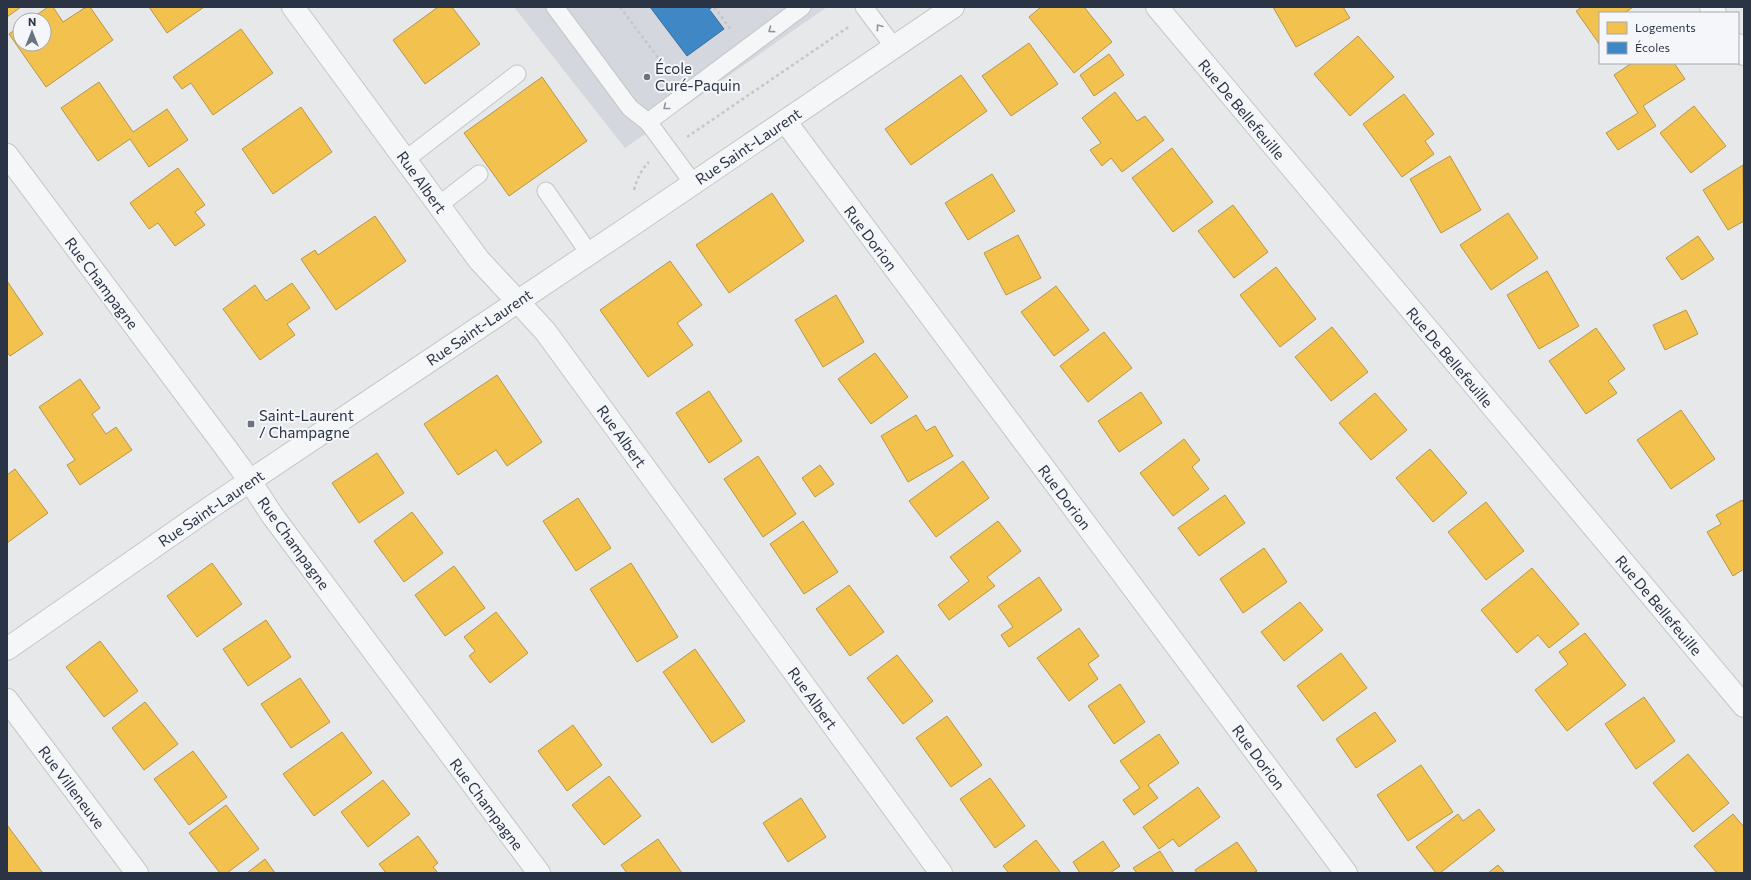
<svg xmlns="http://www.w3.org/2000/svg" width="1751" height="880" font-family="Commissioner,sans-serif">
	<rect width="100%" height="100%" fill="#e6e8ea"/>
	<polygon fill="#d4d7dd" points="514,7 827,7 625,148"/>
	<g fill="#f2c14e" stroke="#b6974b">
		<polygon points="7,7 21,7 7,17"/>
		<polygon points="48,7 53,7 63,22 86,7 90,7 113,40 46,87 9,34 20,26 20,44 44,44 44,20 29,20"/>
		<polygon points="149,7 204,7 167,33"/>
		<polygon points="438,7 452,7 480,44 425,84 393,40"/>
		<polygon points="1041,7 1084,7 1112,42 1074,73 1029,17"/>
		<polygon points="1273,7 1343,7 1350,18 1296,47"/>
		<polygon points="1582,7 1633,7 1626,12 1627,13 1600,13 1600,45 1576,11"/>
		<polygon points="241,29 273,73 213,115 191,83 182,89 173,77"/>
		<polygon points="1358,36 1394,77 1350,116 1314,74"/>
		<polygon points="1029,43 1058,84 1011,116 982,76"/>
		<polygon points="1109,54 1124,75 1094,96 1080,75"/>
		<polygon points="1632,63 1674,63 1685,79 1643,106 1656,126 1618,150 1606,133 1638,113 1614,75"/>
		<polygon points="961,75 987,111 911,165 885,129"/>
		<polygon points="542,77 587,141 509,196 464,133"/>
		<polygon points="99,82 133,132 167,109 188,140 149,167 130,139 98,161 61,108"/>
		<polygon points="1115,92 1137,121 1145,116 1164,140 1122,172 1111,158 1102,166 1090,150 1101,143 1082,118"/>
		<polygon points="1404,94 1434,134 1425,141 1434,154 1402,177 1363,124"/>
		<polygon points="1694,106 1726,146 1691,173 1660,133"/>
		<polygon points="301,107 332,152 273,194 242,149"/>
		<polygon points="1172,148 1213,202 1173,232 1132,178"/>
		<polygon points="1450,156 1481,210 1441,233 1410,179"/>
		<polygon points="1743,165 1744,221 1728,230 1703,190"/>
		<polygon points="178,168 205,205 195,212 205,225 175,246 158,223 149,229 130,203"/>
		<polygon points="992,174 1015,211 968,240 945,203"/>
		<polygon points="772,193 804,241 729,293 696,245"/>
		<polygon points="1233,205 1268,252 1234,278 1198,231"/>
		<polygon points="1508,213 1538,258 1491,290 1460,245"/>
		<polygon points="375,216 406,261 336,310 301,259 315,250 318,255"/>
		<polygon points="1018,235 1041,278 1006,295 984,253"/>
		<polygon points="1698,236 1714,259 1682,280 1666,258"/>
		<polygon points="670,261 702,305 677,323 693,345 648,377 600,310"/>
		<polygon points="1276,267 1316,319 1280,347 1240,295"/>
		<polygon points="1547,271 1579,326 1539,349 1507,295"/>
		<polygon points="7,281 43,334 10,356 7,352"/>
		<polygon points="292,283 310,308 287,324 295,335 260,360 223,309 255,285 266,301"/>
		<polygon points="1056,286 1089,330 1054,356 1021,312"/>
		<polygon points="836,295 864,342 823,367 795,320"/>
		<polygon points="1686,310 1698,334 1665,350 1653,325"/>
		<polygon points="1332,327 1368,372 1331,401 1295,357"/>
		<polygon points="1596,328 1625,369 1608,381 1617,393 1586,414 1549,361"/>
		<polygon points="1104,332 1132,368 1088,402 1060,366"/>
		<polygon points="875,353 908,397 871,424 838,379"/>
		<polygon points="497,375 542,442 507,466 496,450 458,475 424,424"/>
		<polygon points="80,379 100,408 92,414 106,434 116,427 132,450 80,485 67,465 75,460 39,407"/>
		<polygon points="709,391 742,441 709,463 676,413"/>
		<polygon points="1141,392 1162,423 1119,452 1098,421"/>
		<polygon points="1375,393 1407,430 1371,460 1339,423"/>
		<polygon points="1681,410 1715,459 1671,489 1637,440"/>
		<polygon points="916,415 926,431 935,426 953,456 908,482 881,436"/>
		<polygon points="1184,439 1200,460 1192,467 1209,489 1173,516 1140,473"/>
		<polygon points="1430,449 1467,493 1433,522 1396,478"/>
		<polygon points="377,453 404,493 359,523 332,483"/>
		<polygon points="758,456 796,514 763,537 724,479"/>
		<polygon points="963,461 989,498 936,537 909,501"/>
		<polygon points="820,465 834,484 815,497 802,478"/>
		<polygon points="15,469 48,513 7,543 7,475"/>
		<polygon points="1225,495 1245,523 1199,556 1178,528"/>
		<polygon points="578,498 611,548 576,571 543,521"/>
		<polygon points="1742,500 1744,504 1744,569 1733,576 1707,532 1721,524 1716,515"/>
		<polygon points="1486,502 1524,551 1486,580 1448,532"/>
		<polygon points="412,512 443,553 404,582 374,541"/>
		<polygon points="803,521 838,572 804,594 770,544"/>
		<polygon points="998,521 1021,551 987,577 995,586 949,620 938,605 969,581 950,557"/>
		<polygon points="1264,548 1287,582 1243,613 1220,579"/>
		<polygon points="212,563 242,604 197,637 167,596"/>
		<polygon points="631,563 678,637 637,662 590,589"/>
		<polygon points="454,566 485,608 445,636 415,595"/>
		<polygon points="1532,568 1579,624 1549,648 1538,635 1517,653 1481,610"/>
		<polygon points="1039,577 1062,610 1009,647 1001,635 1013,627 998,606"/>
		<polygon points="849,585 884,632 850,656 816,609"/>
		<polygon points="1300,602 1323,630 1284,661 1261,632"/>
		<polygon points="496,612 528,653 490,683 469,656 475,651 464,637"/>
		<polygon points="266,620 291,657 248,686 223,649"/>
		<polygon points="1079,628 1099,656 1088,664 1098,679 1069,701 1037,658"/>
		<polygon points="1585,633 1626,685 1567,731 1535,690 1568,664 1559,652"/>
		<polygon points="100,641 138,691 104,717 66,667"/>
		<polygon points="695,649 745,721 712,743 663,672"/>
		<polygon points="1341,653 1367,688 1323,721 1297,686"/>
		<polygon points="897,655 933,701 903,724 867,678"/>
		<polygon points="300,678 330,722 291,748 261,704"/>
		<polygon points="1120,684 1145,722 1114,744 1088,706"/>
		<polygon points="1644,697 1675,741 1636,769 1605,724"/>
		<polygon points="145,702 178,744 144,770 112,728"/>
		<polygon points="1375,712 1396,741 1356,768 1336,739"/>
		<polygon points="947,716 982,765 951,787 916,738"/>
		<polygon points="573,725 602,765 567,791 538,751"/>
		<polygon points="342,732 372,773 314,816 283,774"/>
		<polygon points="1159,734 1179,763 1148,785 1158,798 1134,815 1123,800 1140,788 1120,761"/>
		<polygon points="193,751 227,797 189,825 154,779"/>
		<polygon points="1688,754 1729,803 1693,832 1653,783"/>
		<polygon points="1421,765 1453,812 1408,841 1377,795"/>
		<polygon points="609,776 641,816 604,845 572,805"/>
		<polygon points="990,778 1025,826 995,848 960,799"/>
		<polygon points="383,780 410,814 368,847 341,812"/>
		<polygon points="1198,787 1220,817 1179,847 1173,839 1159,849 1143,827"/>
		<polygon points="801,798 826,837 788,862 763,823"/>
		<polygon points="226,805 259,849 227,873 220,873 189,833"/>
		<polygon points="1479,809 1495,830 1440,873 1436,873 1416,847 1458,814 1463,821"/>
		<polygon points="1733,814 1744,827 1744,873 1717,873 1694,846"/>
		<polygon points="7,825 42,872 40,873 7,873"/>
		<polygon points="418,836 438,863 433,867 438,873 386,873 379,864"/>
		<polygon points="658,839 682,873 627,873 621,865"/>
		<polygon points="1036,840 1061,873 1009,873 1003,866"/>
		<polygon points="1103,841 1120,866 1110,873 1080,873 1073,862"/>
		<polygon points="1237,842 1257,871 1253,873 1197,873 1195,870"/>
		<polygon points="1160,851 1174,873 1137,873 1133,868"/>
		<polygon points="265,859 275,873 247,873"/>
		<polygon points="1498,865 1505,873 1488,873"/>
	</g>
	<polygon fill="#3f88c5" stroke="#396f9f" points="650,7 713,7 709,9 724,29 687,56"/>
	<g fill="none" stroke-linecap="round" stroke-linejoin="round">
		<g stroke="#c4c6c8" stroke-width="19">
			<g id="service">
				<polyline points="555,7 630,108 648,122 693,183"/>
				<polyline points="864,7 894,47"/>
				<polyline points="648,122 802,7"/>
				<polyline points="405,160 517,74"/>
				<polyline points="546,191 589,253"/>
				<polyline points="439,205 479,174"/>
			</g>
		</g>
		<g stroke="#c4c6c8" stroke-width="24">
			<g id="minor">
				<polyline points="293,7 479,260 545,331 941,873"/>
				<polyline points="1157,7 1744,706"/>
				<polyline points="1711,7 1715,13"/>
				<polyline points="1738,45 1744,54"/>
				<polyline points="785,121 1346,873"/>
				<polyline points="7,155 223,444 250,481 272,515 539,873"/>
				<polyline points="7,649 211,507 629,227 953,7"/>
				<polyline points="7,700 137,873"/>
			</g>
		</g>
		<g stroke="#c5c6ca" stroke-width="2.5" stroke-dasharray="3 3" stroke-linecap="butt">
			<polyline points="620,7 671,75"/>
			<polyline points="714,7 732,31"/>
			<polyline points="687,137 850,26"/>
			<path d="M634,190c3,-11 7,-20 15,-28"/>
		</g>
		<use href="#service" stroke="#f5f6f7" stroke-width="17"/>
		<use href="#minor" stroke="#f5f6f7" stroke-width="22"/>
	</g>
	<defs><path id="oneway-chevron" d="M-2-3.5L2.5 0L-2 3.5" fill="none" stroke-width="1.6" stroke-linecap="round" stroke-linejoin="round"/></defs>
	<g stroke="#90959e">
		<use href="#oneway-chevron" transform="translate(879 27) rotate(-127)"/>
		<use href="#oneway-chevron" transform="translate(771 30) rotate(144)"/>
		<use href="#oneway-chevron" transform="translate(666 107) rotate(142)"/>
	</g>
	<g fill="#6c737f" stroke="#f4f6f9" stroke-width="1.5">
		<circle cx="647" cy="77" r="4"/>
		<rect x="247" y="420" width="8" height="8" rx="2"/>
	</g>
	<g text-anchor="middle" dominant-baseline="central" stroke-width="4" stroke-linejoin="round" paint-order="stroke">
		<g font-size="15" fill="#2b3445" stroke="#f4f6f9" text-anchor="start">
			<text x="655" y="68">École<tspan x="655" dy="17">Curé-Paquin</tspan></text>
			<text x="259" y="415">Saint-Laurent<tspan x="259" dy="17">/ Champagne</tspan></text>
		</g>
		<g font-size="15" fill="#2b3445" stroke="#f4f6f9">
			<text transform="translate(1242 109) rotate(50)">Rue De Bellefeuille</text>
			<text transform="translate(748 146) rotate(-34)">Rue Saint-Laurent</text>
			<text transform="translate(422 182) rotate(54)">Rue Albert</text>
			<text transform="translate(871 238) rotate(53)">Rue Dorion</text>
			<text transform="translate(102 283) rotate(53)">Rue Champagne</text>
			<text transform="translate(479 327) rotate(-34)">Rue Saint-Laurent</text>
			<text transform="translate(1450 357) rotate(50)">Rue De Bellefeuille</text>
			<text transform="translate(622 436) rotate(54)">Rue Albert</text>
			<text transform="translate(1065 497) rotate(53)">Rue Dorion</text>
			<text transform="translate(211 508) rotate(-34)">Rue Saint-Laurent</text>
			<text transform="translate(294 543) rotate(54)">Rue Champagne</text>
			<text transform="translate(1659 605) rotate(50)">Rue De Bellefeuille</text>
			<text transform="translate(813 698) rotate(54)">Rue Albert</text>
			<text transform="translate(1259 757) rotate(53)">Rue Dorion</text>
			<text transform="translate(72 787) rotate(53)">Rue Villeneuve</text>
			<text transform="translate(487 804) rotate(53)">Rue Champagne</text>
		</g>
	</g>
	<rect width="1751" height="880" fill="none" stroke="#2b3445" stroke-width="16"/>
	<rect x="1599" y="12" width="140" height="52" fill="#f4f6f9" stroke="#a4a8b1"/>
	<rect x="1607" y="22" width="20" height="12" fill="#f2c14e" stroke="#a4a8b1"/>
	<text x="1635" y="32" font-size="12" fill="#2b3445">Logements</text>
	<rect x="1607" y="42" width="20" height="12" fill="#3f88c5" stroke="#a4a8b1"/>
	<text x="1635" y="52" font-size="12" fill="#2b3445">Écoles</text>
	<g transform="translate(32 32)"><circle r="19" fill="#f4f6f9" stroke="#a4a8b1"/>
	<path d="M0-3L7 15L0 10L-7 15Z" fill="#6c737f"/>
	<text y="-6" font-size="11" font-weight="bold" text-anchor="middle" fill="#2b3445">N</text>
	</g>
</svg>
